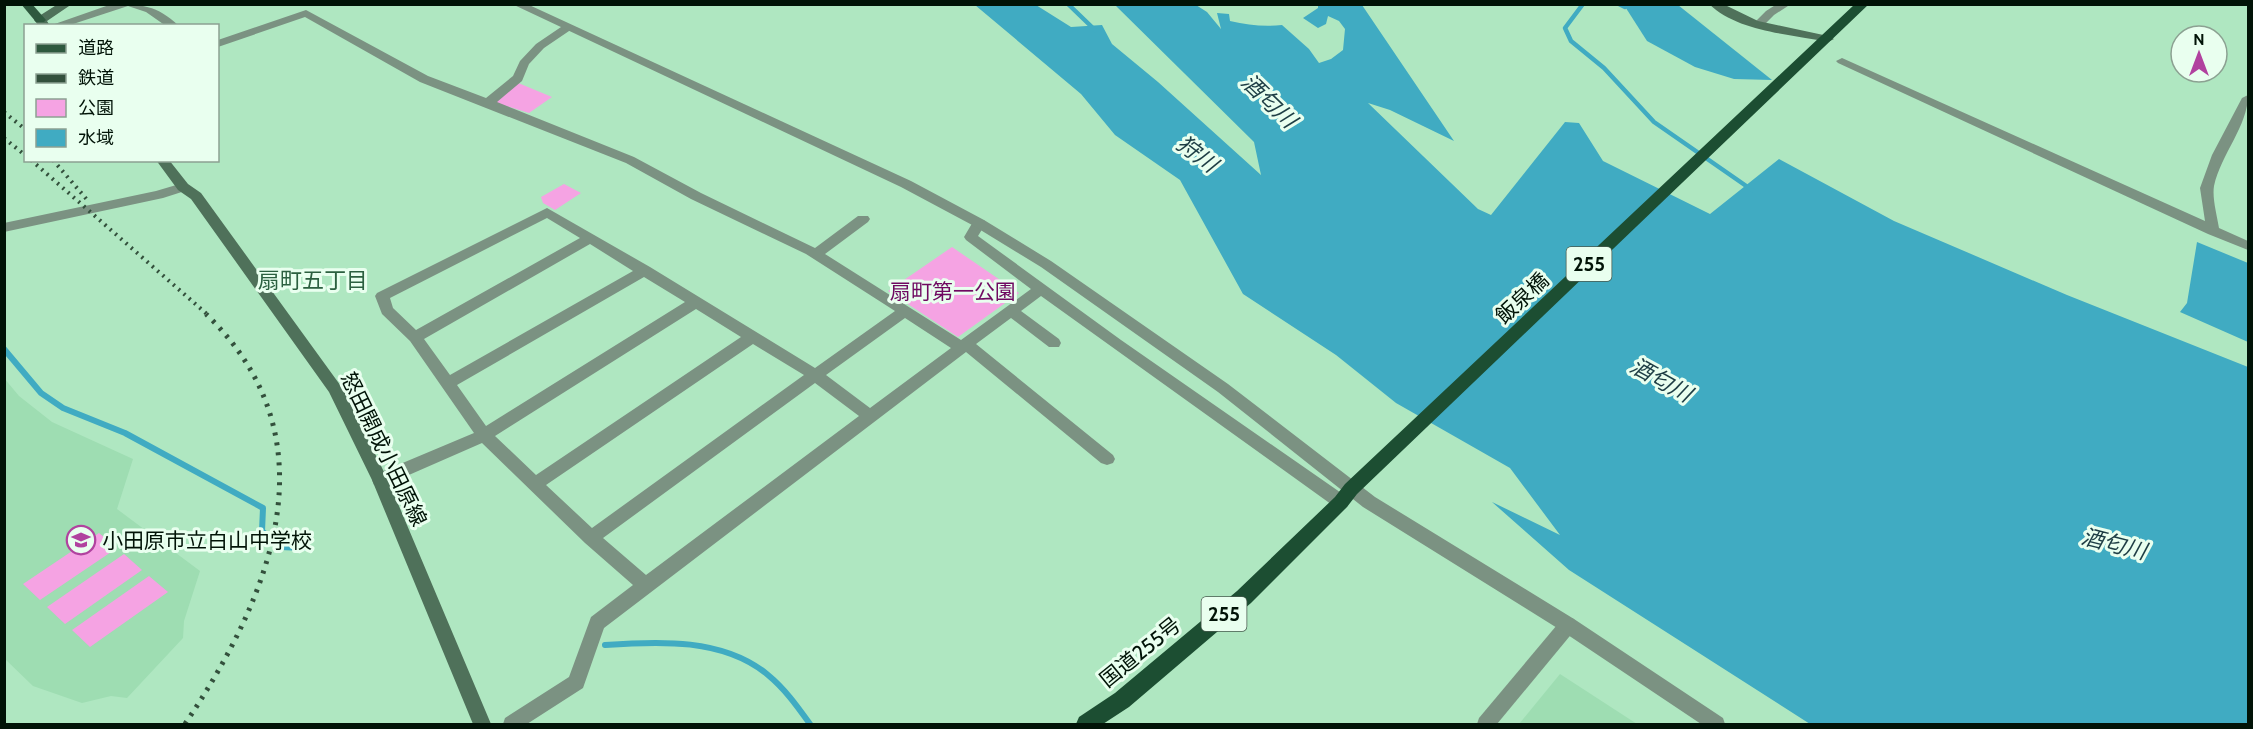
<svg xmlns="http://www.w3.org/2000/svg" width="2253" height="729" font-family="Cabin,'Noto Sans JP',sans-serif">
	<rect width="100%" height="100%" fill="#afe7c1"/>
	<g fill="#9eddb2">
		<polygon points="4,378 19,396 52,422 133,459 117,509 200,571 184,621 183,638 127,698 111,696 82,703 33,686 5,659"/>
		<polygon points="1560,674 1637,724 1519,724"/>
	</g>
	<g fill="#f5a3e3">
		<polygon points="511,80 552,97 529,113 490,101"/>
		<polygon points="564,184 581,193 555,210 543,203 541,197"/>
		<polygon points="952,247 1019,293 958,337 888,291"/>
		<polygon points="99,533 117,548 40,600 23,584"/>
		<polygon points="124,554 142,570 65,624 47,607"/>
		<polygon points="149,576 168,592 90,647 72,630"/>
	</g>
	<g fill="#40abc2">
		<path d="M975,5h61l35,22 31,-2 10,19 46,38 103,93 -7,-33 -139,-137h81l11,7 14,17 -4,-16 12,1 1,7c18,4 34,6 52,4l27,24 10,14 12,-4 12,-9 2,-21 -6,-8 -11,-5 -2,8 -8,4 -15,-10 15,-10v-3h44l92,136 -64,-31 -22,-7 110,106 13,6 74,-93 14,1 24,38 107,53 69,-55 115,62 173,74 181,72v357h-438l-241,-154 -77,-68 68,33 -50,-67 -114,-65 -60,-48 -93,-61 -63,-114 -65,-45 -34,-41z"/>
		<polygon points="1624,5 1678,5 1772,80 1734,79 1695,67 1647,41"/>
		<polygon points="2197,242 2248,263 2248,342 2180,312 2187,303"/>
	</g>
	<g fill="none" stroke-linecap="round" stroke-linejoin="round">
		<g stroke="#40abc2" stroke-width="4.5">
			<polyline points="1068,4 1095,30"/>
			<polyline points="1583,4 1565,28 1571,41 1604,68 1654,122 1752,190"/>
			<polyline points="1619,4 1625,7"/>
		</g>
		<g stroke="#40abc2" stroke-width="6">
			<polyline points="4,349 41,393 63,408 125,433 263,508 262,531 281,547 303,548"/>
			<path d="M605,645c54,-4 119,-7 163,30 17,14 29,31 42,49"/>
		</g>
		<g fill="#7b9282" fill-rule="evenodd">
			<path d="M112,4c29,0 45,1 67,22h-13l-20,-14 -18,-6 -61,20h-18z"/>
			<polygon points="1777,4 1791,4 1774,15 1762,27 1754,27 1754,23 1766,11"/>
			<path d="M306,10l122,66 58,22 27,-22 7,-15 16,-17 28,-19h8v4l-28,19 -15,16 -7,17 -25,21 137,55 67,36 114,55 43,-32h10l2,3 -2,3 -43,32 136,86 70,-51 -65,-49 -2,-3 10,-17h10l2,3 -8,13 143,104 226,157 2,5 -2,5 -6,2 -6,-2 -294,-211 -20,15 38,28 2,4 -2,4h-10l-38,-29 -35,26 137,111 2,4 -2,4 -6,2 -6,-2 -135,-111 -362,276 -21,60 -56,36h-24l2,-6 64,-41 22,-60 42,-32 -48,-42 -103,-100 -96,42 -6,1 -6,-1 -2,-5 2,-5 100,-42 -64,-92 -28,-27 -7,-18 2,-3 170,-85 103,59 165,101 80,-57 -89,-57 -115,-55 -65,-36 -206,-81 -115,-65 -87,30v-7zM547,218l33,20 -164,92 -23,-22 -3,-10zM590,244l43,27 -183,104 -26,-36zM644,277l41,25 -199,124 -29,-41zM696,309l45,28 -205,138 -41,-39zM905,318l46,30 -81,60 -44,-33zM753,344l51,31 -212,153 -46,-43zM815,383l44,33 -213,159 -43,-37z"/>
			<path d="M1842,58l363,163 -5,-33 12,-33 30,-57 6,-3c0,31 -27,59 -34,91 -2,12 3,29 5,42l29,13v9l-40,-16 -370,-171 -2,-2z"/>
			<polygon points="183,183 190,187 188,190 163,198 4,232 4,223 156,191"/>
			<polygon points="1568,617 1574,619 1577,625 1574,631 1497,724 1477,724 1479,718 1562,619"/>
		</g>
		<polygon fill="#7b9282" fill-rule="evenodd" points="512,4 527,4 911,181 984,220 1051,261 1228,384 1375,497 1574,619 1723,718 1725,724 1701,724 1562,631 1363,507 1218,392 1041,267 974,226 901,187"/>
		<g fill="#4f715a" fill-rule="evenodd">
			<polygon points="58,4 72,4 47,21 50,26 39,26 34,20 36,18"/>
			<path d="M1709,4h14l35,17 70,15 6,3 -6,3c-38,-8 -90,-10 -119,-38z"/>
			<polygon points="156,160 169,160 188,184 201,193 343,389 388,480 491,724 473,724 372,480 329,392 191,199 178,190"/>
		</g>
		<polygon fill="#2e593e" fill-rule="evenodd" points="21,4 32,4 46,20 44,22 36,22"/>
		<polygon fill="#1c4e32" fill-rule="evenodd" points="1855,4 1869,4 1357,494 1347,507 1251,603 1129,707 1103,724 1076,724 1079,717 1115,693 1237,591 1335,497 1345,484"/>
		<g stroke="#33503c" stroke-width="4" stroke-dasharray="2 5" stroke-linecap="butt">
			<polyline points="4,112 26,130"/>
			<polyline points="4,138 26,156"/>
			<polyline points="31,160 208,315"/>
			<polyline points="53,160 89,202"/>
		</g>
		<path stroke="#33503c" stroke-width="5" stroke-dasharray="3 7" stroke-linecap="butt" d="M185,724c86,-128 151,-285 21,-410"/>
	</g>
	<defs>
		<g id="school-ring" transform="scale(1.5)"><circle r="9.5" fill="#e9ffef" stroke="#b1429f" stroke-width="1.5"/><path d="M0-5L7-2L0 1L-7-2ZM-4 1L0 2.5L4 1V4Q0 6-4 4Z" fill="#b1429f"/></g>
	</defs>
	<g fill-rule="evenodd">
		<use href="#school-ring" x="81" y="540"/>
	</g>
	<g text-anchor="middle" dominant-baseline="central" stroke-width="6" stroke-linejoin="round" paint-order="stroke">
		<g fill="#e9ffef" stroke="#475a4d" stroke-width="1.5">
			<rect x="1566.5" y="247" width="45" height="34" rx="4.5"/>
			<rect x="1201.5" y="597" width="45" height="34" rx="4.5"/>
		</g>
		<g font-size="20" font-weight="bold" fill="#011307">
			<text x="1589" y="264">255</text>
			<text x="1224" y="614">255</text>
		</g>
		<g font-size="21" fill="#6f0961" stroke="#e9ffef">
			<text x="953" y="291">扇町第一公園</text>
		</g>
		<g font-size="21" fill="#011307" stroke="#e9ffef">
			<text transform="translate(1522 298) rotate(-43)">飯泉橋</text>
			<text transform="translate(384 449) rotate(64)">怒田開成小田原線</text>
			<text transform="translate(1140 652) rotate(-39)">国道255号</text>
		</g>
		<g font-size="21" fill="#011307" stroke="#e9ffef" text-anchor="start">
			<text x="102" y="540">小田原市立白山中学校</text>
		</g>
		<g font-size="22" font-style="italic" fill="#1d3d44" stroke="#e9ffef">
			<text transform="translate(1269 101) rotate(44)">酒匂川</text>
			<text transform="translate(1197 154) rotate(37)">狩川</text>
			<text transform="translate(1661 380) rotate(29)">酒匂川</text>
			<text transform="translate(2114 544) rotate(14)">酒匂川</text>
		</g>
		<g font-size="22" fill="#2c6040" stroke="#e9ffef">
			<text x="313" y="280">扇町五丁目</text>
		</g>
	</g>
	<rect width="2253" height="729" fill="none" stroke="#011307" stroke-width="12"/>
	<rect x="24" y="24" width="195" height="138" fill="#e9ffef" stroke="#8ca192" stroke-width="1.5"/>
	<rect x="36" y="44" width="30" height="9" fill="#2e593e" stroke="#8ca192" stroke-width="1.5"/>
	<text x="78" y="54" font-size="18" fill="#011307">道路</text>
	<rect x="36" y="74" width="30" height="9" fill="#33503c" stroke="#8ca192" stroke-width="1.5"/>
	<text x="78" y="84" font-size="18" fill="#011307">鉄道</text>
	<rect x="36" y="99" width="30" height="18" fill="#f5a3e3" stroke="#8ca192" stroke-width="1.5"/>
	<text x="78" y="114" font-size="18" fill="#011307">公園</text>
	<rect x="36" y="129" width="30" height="18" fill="#40abc2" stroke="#8ca192" stroke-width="1.5"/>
	<text x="78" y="144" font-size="18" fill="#011307">水域</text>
	<g transform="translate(2199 54)"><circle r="28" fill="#e9ffef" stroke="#8ca192" stroke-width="1.5"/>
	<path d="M0-4.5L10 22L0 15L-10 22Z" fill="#b1429f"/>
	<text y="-9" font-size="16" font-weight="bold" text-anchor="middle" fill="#011307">N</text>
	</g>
</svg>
